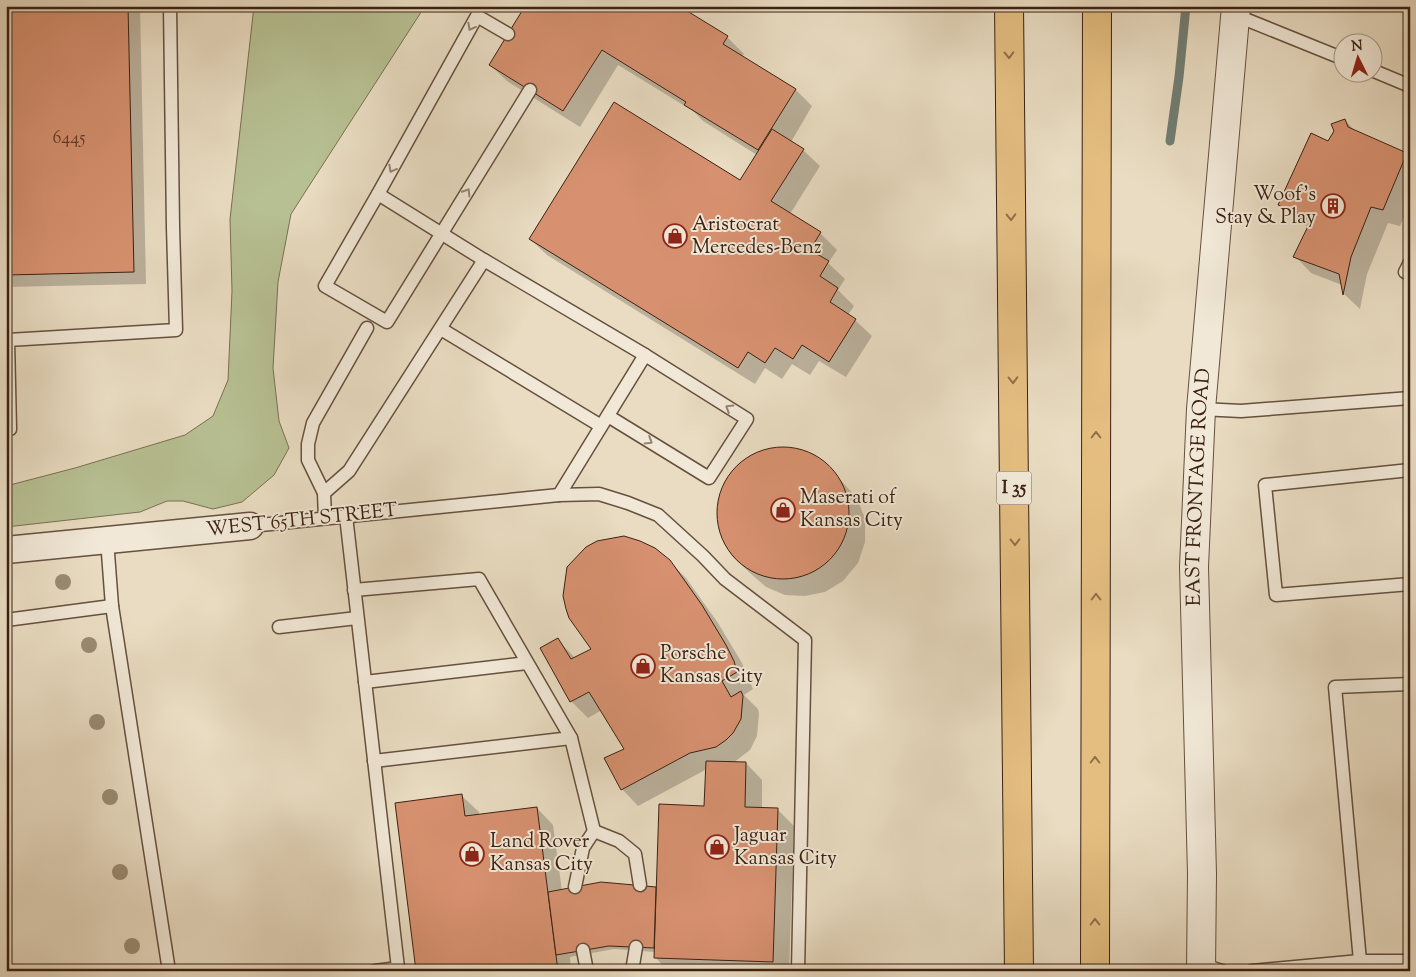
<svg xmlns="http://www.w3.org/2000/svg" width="1416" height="977" font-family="'Sorts Mill Goudy',serif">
	<rect width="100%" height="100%" fill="#e9dcc2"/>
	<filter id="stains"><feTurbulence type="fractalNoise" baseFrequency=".004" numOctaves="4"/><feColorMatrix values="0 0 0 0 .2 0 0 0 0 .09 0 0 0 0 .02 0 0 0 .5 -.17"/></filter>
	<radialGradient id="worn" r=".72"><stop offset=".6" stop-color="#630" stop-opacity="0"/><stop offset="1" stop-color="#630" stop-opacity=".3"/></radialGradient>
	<polygon fill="#b7c093" stroke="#797052" points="254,6 425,6 291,214 278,282 273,368 279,421 289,448 274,475 242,502 213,509 183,501 167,501 140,512 6,527 6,486 75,468 185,435 213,416 228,380 232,291 230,219"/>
	<g fill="#0003">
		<polygon points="6,6 140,6 146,284 6,287"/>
		<polygon points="527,6 727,37 744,54 742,57 796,90 812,106 791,142 803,150 820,166 790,214 820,233 837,250 828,263 845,279 838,290 854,306 848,315 855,320 872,336 846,377 819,361 810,375 792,364 782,379 765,368 755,384 547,255 530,239 740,182 757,155 703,121 693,111 618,65 580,127 507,81 490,65"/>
		<polygon points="1345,120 1356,132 1407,154 1410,157 1410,203 1400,226 1388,223 1367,274 1360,309 1344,294 1342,285 1311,273 1295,256 1309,227 1296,221 1280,204"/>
		<polygon points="783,448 805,452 825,463 857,498 865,519 865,542 858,563 843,581 825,592 805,596 785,595 766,587 750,573 732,556 722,538 717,518 719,498 727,478 740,463 760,452"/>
		<polygon points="669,561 686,578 718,623 742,663 753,689 744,695 758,709 759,714 757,736 750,750 733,763 746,763 762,780 762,809 777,809 794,826 789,971 668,971 655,957 655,952 614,949 570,957 571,971 417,971 462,796 479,812 479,816 537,808 553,825 562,891 655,888 657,890 705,807 707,769 638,806 622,789 626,749 602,710 588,718 571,701 558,640 575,658 592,649"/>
	</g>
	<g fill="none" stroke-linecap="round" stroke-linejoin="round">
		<polyline stroke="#727e73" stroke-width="9" points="1170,141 1179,77 1186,6"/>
	</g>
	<g fill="#d79170" stroke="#3b2112">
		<polygon points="6,6 128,6 134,272 6,275"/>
		<polygon points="525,6 679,6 728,36 723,44 796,89 758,150 684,105 686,102 602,50 563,111 489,65"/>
		<polygon points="614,102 740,180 772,129 804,149 771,201 821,232 810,250 829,261 820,276 838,288 830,302 856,319 829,362 802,345 793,359 775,348 765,363 748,352 738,368 529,239"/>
		<polygon points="1345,119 1348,127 1407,153 1383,210 1371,207 1351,257 1343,295 1339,274 1293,257 1311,220 1278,205 1311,133 1328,141 1334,131 1331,124"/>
		<circle cx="783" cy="513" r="66"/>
		<polygon points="624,536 640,541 655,548 670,560 702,605 726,645 734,661 737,672 722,681 731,697 741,691 743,696 741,719 733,733 726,740 716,747 690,753 621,790 604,758 624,749 589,692 570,702 540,648 558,638 571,659 591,649 569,618 566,609 563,596 567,567 586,547 597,541"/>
		<polygon points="706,761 746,762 745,807 778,808 773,962 654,958 659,804 704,806"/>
		<polygon points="462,794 465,816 537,807 558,971 416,971 395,803"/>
		<polygon points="601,882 656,887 654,948 609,946 556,955 548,892"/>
	</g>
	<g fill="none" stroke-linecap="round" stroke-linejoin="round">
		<g stroke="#66503e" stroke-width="15">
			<g id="service">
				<polyline points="1235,15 1344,59"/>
				<polyline points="508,34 477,16 378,194 325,286 387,322 530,90"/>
				<polyline points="1374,71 1410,86"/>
				<polyline points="378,194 484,260"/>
				<polyline points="1410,262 1405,272 1410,274"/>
				<polyline points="441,329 601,426"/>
				<polyline points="1201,409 1241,411 1410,398"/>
				<polyline points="608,416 709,478 747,419 645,355"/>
				<polyline points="6,430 10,429 8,340 176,330 173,227 170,6"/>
				<polyline points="1410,470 1265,485 1276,595 1410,584"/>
				<polyline points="324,493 308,460 308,444 313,423 367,328"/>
				<polyline points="346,516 398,968 375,971"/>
				<polyline points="325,518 324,493 349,471 484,260 645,355 559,495"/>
				<polyline points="250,526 559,495 599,494 628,503 658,515 703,556 725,579 805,640 798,971"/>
				<polyline points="107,540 112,606 169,971"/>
				<polyline points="354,590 479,579 571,738 374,761"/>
				<polyline points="6,620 112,606"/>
				<polyline points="279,627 357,618"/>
				<polyline points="365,682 527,663"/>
				<polyline points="571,738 594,831 583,848 575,887"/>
				<polyline points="594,831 619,841 635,854 640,885"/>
				<polyline points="583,950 587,971"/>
				<polyline points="1360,961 1335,687 1410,684"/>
				<polyline points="1201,964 1222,971"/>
				<polyline points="632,971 636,947"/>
				<polyline points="1252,971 1360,961 1410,961"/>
			</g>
		</g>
		<g stroke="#66503e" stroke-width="29">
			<polyline id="minor" points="6,550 250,526"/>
		</g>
		<g stroke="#66503e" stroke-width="30">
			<g id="tertiary">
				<path id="s1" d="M1201,971l1,-97 -8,-307 7,-158 35,-403"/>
			</g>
		</g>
		<g stroke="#3b2112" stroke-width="30">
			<g id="motorway">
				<polyline points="1009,6 1019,971"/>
				<polyline points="1095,971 1097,6"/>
			</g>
		</g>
		<use href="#service" stroke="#f1e8d7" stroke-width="12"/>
		<use href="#minor" stroke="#f1e8d7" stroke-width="26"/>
		<use href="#tertiary" stroke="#f1e8d7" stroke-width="28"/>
		<use href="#motorway" stroke="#e4be81" stroke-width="28"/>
	</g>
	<g fill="#9a8b73">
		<circle cx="63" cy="582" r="8"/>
		<circle cx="89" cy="645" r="8"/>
		<circle cx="97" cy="722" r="8"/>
		<circle cx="110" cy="797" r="8"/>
		<circle cx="120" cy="872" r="8"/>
		<circle cx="132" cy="946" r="8"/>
	</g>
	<defs><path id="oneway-chevron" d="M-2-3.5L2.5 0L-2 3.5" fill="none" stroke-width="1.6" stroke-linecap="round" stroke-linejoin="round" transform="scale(1.25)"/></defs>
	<g stroke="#968474">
		<use href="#oneway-chevron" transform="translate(471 27) rotate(119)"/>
		<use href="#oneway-chevron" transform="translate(392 169) rotate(119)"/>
		<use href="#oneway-chevron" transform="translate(467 192) rotate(-58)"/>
		<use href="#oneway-chevron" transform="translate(729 408) rotate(-148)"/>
		<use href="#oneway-chevron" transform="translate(649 441) rotate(32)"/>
	</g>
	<g stroke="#90704a">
		<use href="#oneway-chevron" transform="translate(1009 55) rotate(89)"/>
		<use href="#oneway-chevron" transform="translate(1011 217) rotate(89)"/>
		<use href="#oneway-chevron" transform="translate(1013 380) rotate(89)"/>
		<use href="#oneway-chevron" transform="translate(1096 435) rotate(-90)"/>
		<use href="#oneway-chevron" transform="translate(1015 542) rotate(89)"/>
		<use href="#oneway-chevron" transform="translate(1096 597) rotate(-90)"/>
		<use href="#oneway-chevron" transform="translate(1095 760) rotate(-90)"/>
		<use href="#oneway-chevron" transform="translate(1095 922) rotate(-90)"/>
	</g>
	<defs>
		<g id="building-ring" transform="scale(1.25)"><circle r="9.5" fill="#f1e8d7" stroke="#8f2418" stroke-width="1.5"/><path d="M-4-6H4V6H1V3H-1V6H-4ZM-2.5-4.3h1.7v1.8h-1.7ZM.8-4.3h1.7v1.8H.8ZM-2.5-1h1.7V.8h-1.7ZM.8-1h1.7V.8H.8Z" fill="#8f2418"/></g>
		<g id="shop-ring" transform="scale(1.25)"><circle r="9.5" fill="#f1e8d7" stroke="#8f2418" stroke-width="1.5"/><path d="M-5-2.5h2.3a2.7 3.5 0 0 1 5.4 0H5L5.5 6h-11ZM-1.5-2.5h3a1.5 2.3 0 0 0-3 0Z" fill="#8f2418"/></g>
	</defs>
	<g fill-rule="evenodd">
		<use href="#building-ring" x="1333" y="206"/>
		<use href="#shop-ring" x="675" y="236"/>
		<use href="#shop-ring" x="783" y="510"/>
		<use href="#shop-ring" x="643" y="666"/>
		<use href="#shop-ring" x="717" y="847"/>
		<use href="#shop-ring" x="472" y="854"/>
	</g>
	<g text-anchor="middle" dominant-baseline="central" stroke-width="4" stroke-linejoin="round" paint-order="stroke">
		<g font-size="18" fill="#623d2a">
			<text x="69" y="139">6445</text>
		</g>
		<rect fill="#f1e8d7" stroke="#725d4d" stroke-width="1" x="996.5" y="471.5" width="35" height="33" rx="4"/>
		<g font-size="19" font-weight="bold" fill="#3b2112">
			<text x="1014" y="488">I 35</text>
		</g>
		<g font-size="20" fill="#3b2112" stroke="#f1e8d7" text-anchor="start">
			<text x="1316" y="195" text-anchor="end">Woof's<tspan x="1316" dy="23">Stay &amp; Play</tspan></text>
			<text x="692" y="225">Aristocrat<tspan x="692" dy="23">Mercedes-Benz</tspan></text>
			<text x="800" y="498">Maserati of<tspan x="800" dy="23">Kansas City</tspan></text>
			<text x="660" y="654">Porsche<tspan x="660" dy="23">Kansas City</tspan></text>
			<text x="734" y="836">Jaguar<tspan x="734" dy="23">Kansas City</tspan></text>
			<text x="490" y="842">Land Rover<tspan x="490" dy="23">Kansas City</tspan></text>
		</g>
		<g font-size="20" fill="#3b2112" stroke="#f1e8d7">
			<text stroke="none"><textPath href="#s1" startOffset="484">EAST FRONTAGE ROAD</textPath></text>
			<text transform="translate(302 521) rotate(-6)">WEST 65TH STREET</text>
		</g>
	</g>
	<rect width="1416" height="977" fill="none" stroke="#e9dcc2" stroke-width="25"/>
	<rect x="8" y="8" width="1401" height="962" fill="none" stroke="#3b2112" stroke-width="2.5"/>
	<rect x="12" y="12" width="1391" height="952" fill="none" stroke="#3b2112"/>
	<g transform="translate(1358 58) rotate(355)"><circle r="24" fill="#f1e8d7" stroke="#a89888"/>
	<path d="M0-4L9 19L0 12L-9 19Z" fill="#8f2418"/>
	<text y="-8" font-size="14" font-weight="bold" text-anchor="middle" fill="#3b2112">N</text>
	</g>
	<rect width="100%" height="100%" filter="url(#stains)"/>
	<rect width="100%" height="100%" fill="url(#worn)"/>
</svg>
